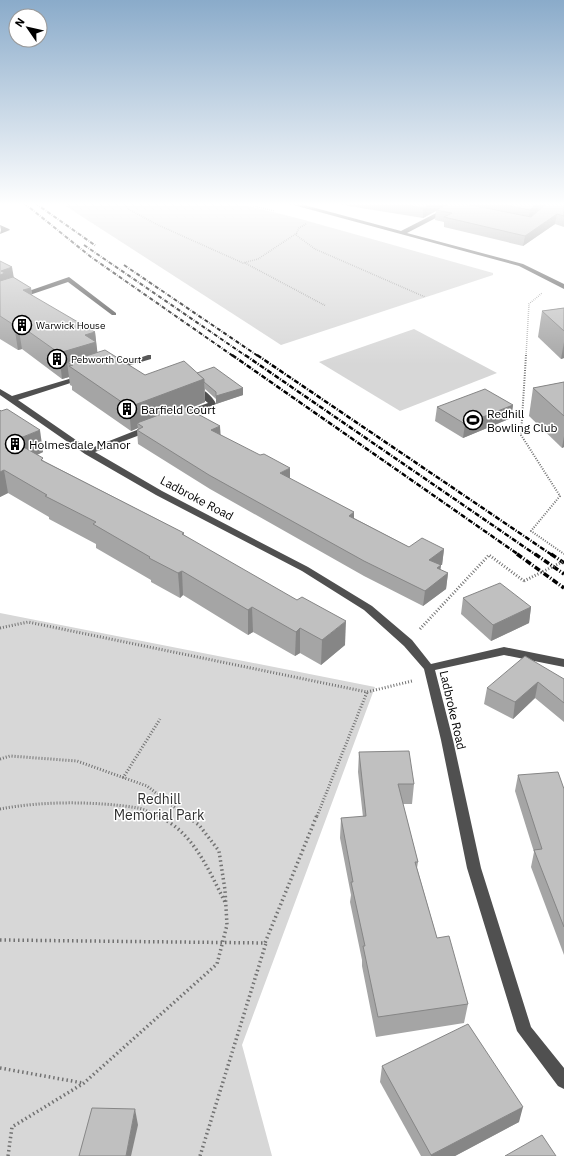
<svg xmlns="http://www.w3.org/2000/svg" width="564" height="1156" font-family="'IBM Plex Sans',sans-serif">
	<rect width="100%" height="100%" fill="#fff"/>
	<g fill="#d7d7d7">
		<polygon points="61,203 235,203 297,218 493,273 493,275 281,345"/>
		<polygon points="414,329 497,373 400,411 319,362"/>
		<polygon points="0,613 375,687 242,1045 272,1156 0,1156"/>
	</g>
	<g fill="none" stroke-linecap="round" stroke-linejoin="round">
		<g stroke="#727272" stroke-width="1.5" stroke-dasharray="0.5 1.5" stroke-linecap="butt">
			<polyline points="124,203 128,209 158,225 243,263 258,259 297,233"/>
			<polyline points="242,203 274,211"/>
			<polyline points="306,224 299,228 296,235 315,249 425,297"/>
			<polyline points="245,263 326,306"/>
			<polyline points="526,356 529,304 542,293"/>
		</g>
		<polyline stroke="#727272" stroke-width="2" stroke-dasharray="1 1.5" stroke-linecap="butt" points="526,355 521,435 560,496 531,531 564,554"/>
		<g stroke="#727272" stroke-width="3" stroke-dasharray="1 2" stroke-linecap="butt">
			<polyline points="0,628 28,622 367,692 412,681"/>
			<polyline points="420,629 489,555 524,581"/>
			<polyline points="0,759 10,756 77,761 147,786 186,816"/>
			<polyline points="123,778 160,719"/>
			<path d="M0,809c42,-8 95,-8 138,-1 6,1 13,5 20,8"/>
			<polyline points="317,816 367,692"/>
		</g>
		<g stroke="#727272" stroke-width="3.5" stroke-dasharray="1.5 3" stroke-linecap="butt">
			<path d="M155,815c37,14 53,54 70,87"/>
			<polyline points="0,940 265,943 317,815"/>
			<polyline points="0,1068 83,1083"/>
			<polyline points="8,1156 12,1127 84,1083 217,964 227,925 225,890 219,851 199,825 185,815"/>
			<polyline points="200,1156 266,943"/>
		</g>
		<g fill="#505050" fill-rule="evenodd">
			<polygon points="286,203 297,203 401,231 448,207 449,203 455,203 453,209 407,233 523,264 564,284 564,289 519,266"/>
			<polygon points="0,225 9,229 10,230 0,234 1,230"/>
			<polygon points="69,277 116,313 116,315 112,315 68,282 0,305 0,301"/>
			<polygon points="148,355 151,355 151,359 114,370 110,368"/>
			<polygon points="79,376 82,376 86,378 18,400 89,449 147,426 153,426 153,430 95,452 162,491 308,567 372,606 412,640 431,664 504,647 564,659 564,667 504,655 435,670 453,740 481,868 531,1027 564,1068 564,1089 558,1086 517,1031 467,868 441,740 424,669 404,646 364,610 302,571 156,495 85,454 0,395 0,389 12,396"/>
			<path d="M192,386c8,-1 22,11 24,18l-32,14h-6v-4l30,-11 -16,-13z"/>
		</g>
		<g stroke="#000" stroke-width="2" stroke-dasharray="4 1.5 0.5 1.5" stroke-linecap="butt">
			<polyline points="24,203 91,257 233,356"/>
			<polyline points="35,203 96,246"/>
			<polyline points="84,245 246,356"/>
			<polyline points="124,265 258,356"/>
		</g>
		<g stroke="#000" stroke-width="2.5" stroke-dasharray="5 1.5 1 1.5" stroke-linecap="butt">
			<polyline points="232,355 519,555"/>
			<polyline points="245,355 536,555"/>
			<polyline points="257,355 552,555"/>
		</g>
		<g stroke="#000" stroke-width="3.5" stroke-dasharray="6 2 1 2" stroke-linecap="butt">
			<polyline points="517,554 564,588"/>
			<polyline points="535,554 564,574"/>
			<polyline points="551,554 564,563"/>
		</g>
		<polyline stroke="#727272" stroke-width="3" stroke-dasharray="1 2" stroke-linecap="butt" points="524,581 564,561"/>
	</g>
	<g fill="#a5a5a5">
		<polygon points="330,203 448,203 447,205 450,203 564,203 564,227 555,224 523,246 444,227 444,222 435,220 436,211 423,218"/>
		<polygon points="0,261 14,278 31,288 32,296 95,332 97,352 145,375 197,373 243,388 243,395 216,404 216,399 205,389 205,402 189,409 221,435 290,479 354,512 354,518 409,547 444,549 442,565 441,565 440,570 448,573 446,589 423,606 364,576 210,489 138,444 137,430 138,429 138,428 131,431 72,390 72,386 70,385 69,377 62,379 22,349 18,350 0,339"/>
		<polygon points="564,308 564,358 561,359 538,337 542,311"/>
		<polygon points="564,382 564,447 562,448 529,416 533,388"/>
		<polygon points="513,405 511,418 463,438 435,421 437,407"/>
		<polygon points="0,410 43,452 37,455 44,461 184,533 184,535 345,645 321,665 300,653 295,656 253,632 248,635 183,595 180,598 151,582 151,580 96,548 96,544 49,519 49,517 8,493 0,497"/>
		<polygon points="463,598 531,607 529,623 491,641 461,614"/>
		<polygon points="564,679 564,722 535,698 513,719 484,704 487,688"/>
		<polygon points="359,752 414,784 412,804 403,804 418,862 417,868 437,938 468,1004 464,1023 376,1037 362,966 362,960 350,902 351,895 340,838 341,818 363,817 358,772"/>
		<polygon points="518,775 564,789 564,955 531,867 534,852 515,791"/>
		<polygon points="382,1066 519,1122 455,1156 421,1156 380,1082"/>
	</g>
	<g fill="#868686">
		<polygon points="433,203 448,203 447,206 436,210 436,211 423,218 423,208"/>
		<polygon points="537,203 539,203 538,211 529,220 530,210"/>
		<polygon points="557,214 555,224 523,246 525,236"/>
		<polygon points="12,267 16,290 0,300 0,275 1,271"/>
		<polygon points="31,288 35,312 23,290"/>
		<polygon points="18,324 22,349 18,350 14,325"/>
		<polygon points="95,332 98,357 73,365 67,362 69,377 62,379 59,353 85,335"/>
		<polygon points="564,342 564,358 561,359"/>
		<polygon points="204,379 205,402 143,427 137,423 138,428 131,431 129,407"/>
		<polygon points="243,388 243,395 216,404 216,396"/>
		<polygon points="513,405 511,418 463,438 465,424"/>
		<polygon points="220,426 221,440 211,430"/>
		<polygon points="40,430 43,452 17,464 13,441"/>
		<polygon points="564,436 564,447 562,448"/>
		<polygon points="290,468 290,483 280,473"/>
		<polygon points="4,470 8,493 0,497 0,472"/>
		<polygon points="354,512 354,527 349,516"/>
		<polygon points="444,549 442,565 441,565 439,580 448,573 446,589 423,606 429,560"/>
		<polygon points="182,571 183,595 180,598 178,573"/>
		<polygon points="252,607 253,632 248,635 248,610"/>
		<polygon points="531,607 529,623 491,641 493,625"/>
		<polygon points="346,621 345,645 321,665 322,640"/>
		<polygon points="300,628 300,653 295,656 296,632"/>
		<polygon points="538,682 535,698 513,719 515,702"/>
		<polygon points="523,1107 519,1122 455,1156 431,1156 431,1155"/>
		<polygon points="135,1109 138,1125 131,1156 126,1156"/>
	</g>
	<g fill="#c0c0c0" stroke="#868686">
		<polygon points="392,203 433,203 423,208"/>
		<polygon points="450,203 461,203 531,217 545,205 545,203 564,203 564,216 557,214 525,236 444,217 452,213 436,210"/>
		<polygon points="494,203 537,203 530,210"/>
		<polygon points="0,261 12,267 1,271 5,273 0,275"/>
		<polygon points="13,277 31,288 23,290 95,332 85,335 96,342 59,353 18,324 14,325 0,316 0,281"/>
		<polygon points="564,308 564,331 542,311"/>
		<polygon points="105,350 145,375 184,361 204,379 129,407 69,366 73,365 67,362"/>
		<polygon points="214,367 243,388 216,396 216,392 204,382 204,379 197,373"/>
		<polygon points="564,382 564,416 533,388"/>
		<polygon points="485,389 513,405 465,424 437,407"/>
		<polygon points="183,406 220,426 211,430 260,455 264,454 290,468 280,473 354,512 349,516 409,547 422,538 444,549 429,560 441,565 437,568 448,573 425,591 364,561 209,475 137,430 143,427 137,423"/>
		<polygon points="7,409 40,430 13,441 43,458 41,460 184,533 182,534 297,600 302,597 346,621 322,640 300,628 296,632 252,607 248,610 182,571 178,573 149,558 150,557 93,524 96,522 45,496 47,495 4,470 0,472 0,410 1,411"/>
		<polygon points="500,583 531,607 493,625 463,598"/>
		<polygon points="525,656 564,679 564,703 538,682 515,702 487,688"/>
		<polygon points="409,751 414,784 398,784 418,862 415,862 437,938 449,936 468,1004 378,1017 363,946 365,946 351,882 353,882 341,818 366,816 359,752"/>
		<polygon points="558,772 564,789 564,927 534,850 542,849 518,775"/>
		<polygon points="468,1024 523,1107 431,1155 382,1066"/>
		<polygon points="92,1108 135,1109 126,1156 79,1156"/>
		<polygon points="542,1135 556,1156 505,1156"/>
	</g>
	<linearGradient id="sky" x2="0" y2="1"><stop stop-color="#8aabca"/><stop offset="0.56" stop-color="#fff"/><stop offset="1" stop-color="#fff" stop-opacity="0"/></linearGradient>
	<rect width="564" height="365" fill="url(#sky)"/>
	<defs>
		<g id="building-ring" transform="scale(1)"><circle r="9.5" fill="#fff" stroke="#000" stroke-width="1.5"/><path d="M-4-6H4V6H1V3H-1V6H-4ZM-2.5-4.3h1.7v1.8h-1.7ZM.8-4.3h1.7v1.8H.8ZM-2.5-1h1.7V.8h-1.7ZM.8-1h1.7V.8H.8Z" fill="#000"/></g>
		<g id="stadium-ring" transform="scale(1)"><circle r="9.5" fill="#fff" stroke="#000" stroke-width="1.5"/><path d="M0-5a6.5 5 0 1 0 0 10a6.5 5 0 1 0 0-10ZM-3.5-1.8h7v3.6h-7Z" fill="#000"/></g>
	</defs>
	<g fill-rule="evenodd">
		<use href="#building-ring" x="22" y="325"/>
		<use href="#building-ring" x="57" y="359"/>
		<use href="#building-ring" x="127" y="409"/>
		<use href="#stadium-ring" x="473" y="420"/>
		<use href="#building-ring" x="15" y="444"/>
	</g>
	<g text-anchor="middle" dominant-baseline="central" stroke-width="3" stroke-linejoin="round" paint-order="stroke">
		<g font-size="10" fill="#000" stroke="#fff" text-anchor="start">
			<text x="36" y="325">Warwick House</text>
			<text x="71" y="359">Pebworth Court</text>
		</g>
		<g font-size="12" fill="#000" stroke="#fff" text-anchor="start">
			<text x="141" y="409">Barfield Court</text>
			<text x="487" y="413">Redhill<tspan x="487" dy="14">Bowling Club</tspan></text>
			<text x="29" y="444">Holmesdale Manor</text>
		</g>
		<g font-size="12" fill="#000" stroke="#fff">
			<text transform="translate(197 498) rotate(28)">Ladbroke Road</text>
			<text transform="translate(453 710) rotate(77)">Ladbroke Road</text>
		</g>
		<g font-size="14" fill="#2e2e2e" stroke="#fff">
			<text x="159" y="799">Redhill<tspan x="159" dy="16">Memorial Park</tspan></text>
		</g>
	</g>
	<g transform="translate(28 28) rotate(304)"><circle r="19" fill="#ffffff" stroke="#999999"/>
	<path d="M0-3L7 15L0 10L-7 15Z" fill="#000000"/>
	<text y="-6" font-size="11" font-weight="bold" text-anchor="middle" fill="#000000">N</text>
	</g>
</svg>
